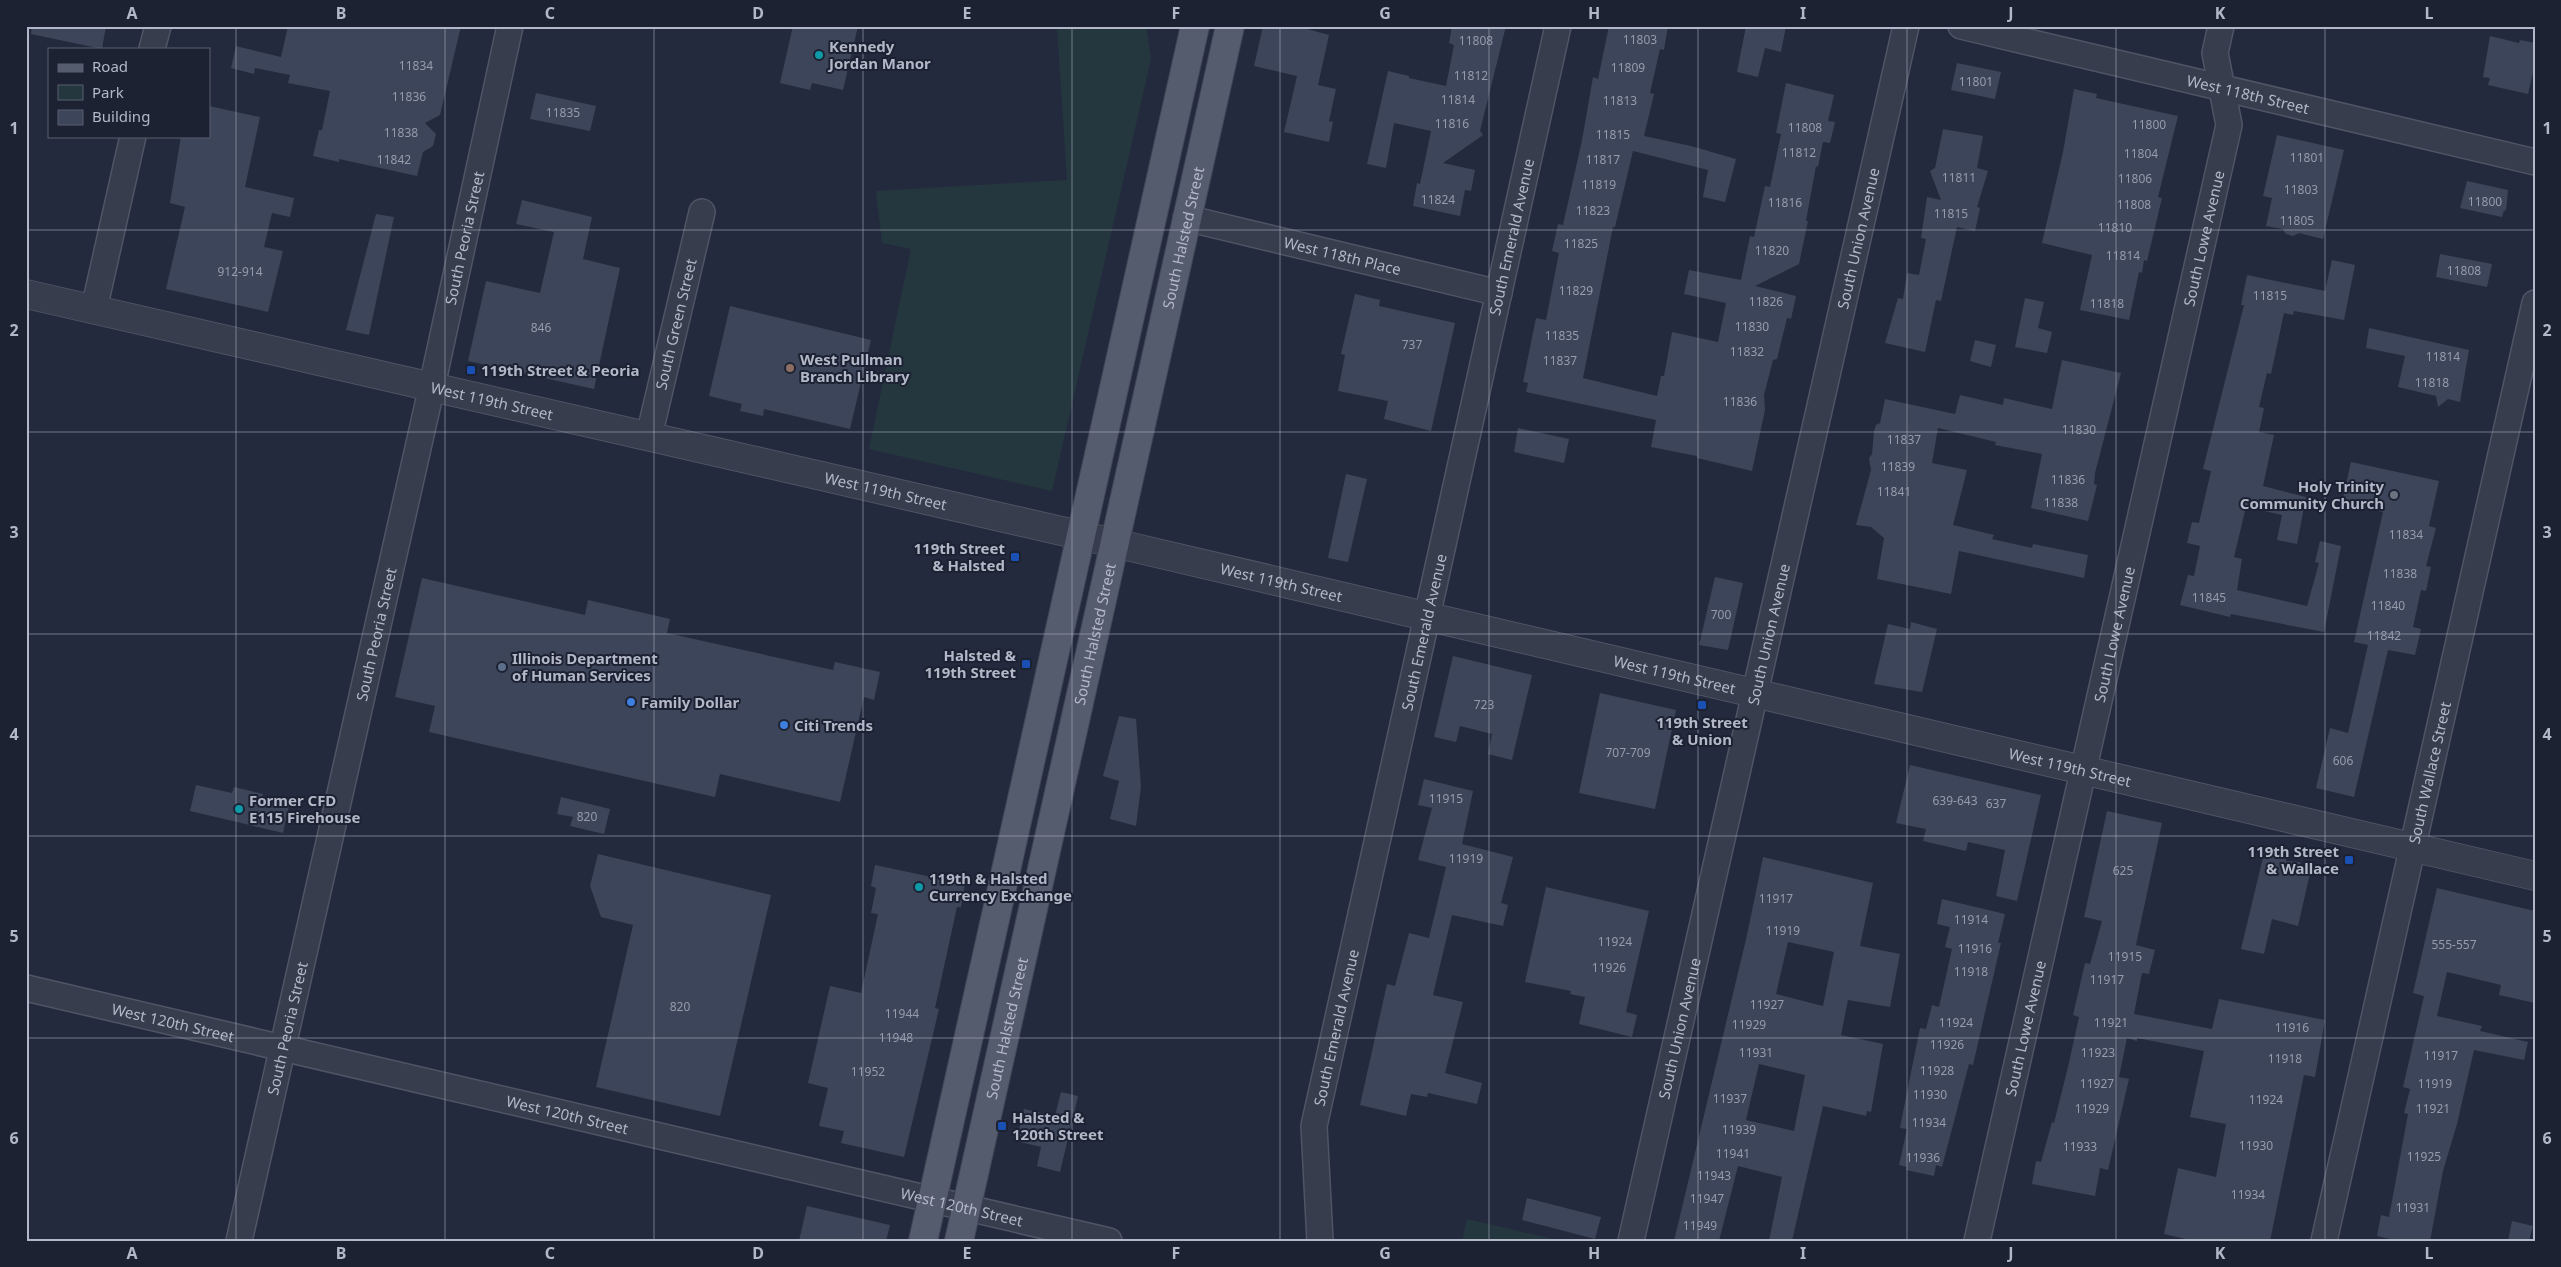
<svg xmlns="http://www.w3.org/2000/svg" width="2561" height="1267" font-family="'Noto Sans',sans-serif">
	<rect width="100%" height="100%" fill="#232a3d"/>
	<g fill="#25373e">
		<polygon points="1057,26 1146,26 1151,59 1052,491 869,449 911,249 882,243 876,191 1067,180"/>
		<polygon points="1467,1219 1562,1241 1462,1241"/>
	</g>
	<g fill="#3d455a" fill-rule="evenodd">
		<polygon points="32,26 106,26 102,49 31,34"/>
		<polygon points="288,26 461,26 440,115 425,123 436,134 433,146 423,152 417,176 339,159 339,162 313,156 319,130 322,130 330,91 288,83 290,75 255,68 254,74 231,68 236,46 281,57"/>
		<polygon points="793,26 858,26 843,90 812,83 810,90 780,83"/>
		<polygon points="1263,26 1296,26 1329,35 1318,85 1336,89 1329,121 1333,122 1329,142 1284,132 1297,76 1254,66"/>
		<polygon points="1452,26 1506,26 1480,131 1483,135 1443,163 1475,170 1471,191 1465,190 1460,216 1413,206 1417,183 1420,184 1431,131 1394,123 1386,168 1367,164 1388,71 1409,76 1409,78 1446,86 1454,45 1449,43"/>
		<polygon points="1609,26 1668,26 1664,50 1660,49 1650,93 1654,94 1644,136 1691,146 1736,159 1725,202 1703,197 1708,170 1633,151 1615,227 1613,227 1583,378 1657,396 1661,376 1664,376 1672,332 1718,342 1726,303 1684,294 1689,270 1741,280 1750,236 1754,237 1765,186 1770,187 1781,134 1776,133 1786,83 1834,95 1828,121 1835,122 1830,143 1823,142 1818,167 1816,166 1806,221 1808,221 1799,264 1755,286 1796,296 1791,319 1787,318 1777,359 1773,360 1764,395 1765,410 1752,471 1697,458 1697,456 1651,447 1656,420 1526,392 1528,383 1523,382 1536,318 1546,320 1559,253 1552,251 1558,224 1563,225 1582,140 1593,77 1598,79"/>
		<polygon points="1746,26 1786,26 1781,52 1765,48 1758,77 1737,72"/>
		<polygon points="2490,36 2519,43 2520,40 2535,43 2535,64 2528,94 2488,85 2490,78 2483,77"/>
		<polygon points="1957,63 2001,72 1995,99 1951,90"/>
		<polygon points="2074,89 2097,94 2096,98 2178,116 2158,197 2162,198 2147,261 2144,260 2142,273 2139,272 2129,320 2080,310 2092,255 2042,243 2063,152"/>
		<polygon points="536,93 596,106 590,131 530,119"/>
		<polygon points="209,106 260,117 245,187 294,198 290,217 272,213 264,247 283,251 268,312 166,289 185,207 170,203 181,136 209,136"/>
		<polygon points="1943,129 1983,136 1977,168 1988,171 1977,207 1980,208 1975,231 1957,227 1941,301 1936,300 1925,352 1885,343 1898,298 1903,299 1907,273 1919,275 1926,239 1921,238 1927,197 1941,200 1930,171 1935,168"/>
		<polygon points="2277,135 2344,150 2323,239 2299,233 2293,236 2286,234 2283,229 2266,226 2272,198 2263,196"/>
		<polygon points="2467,181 2508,190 2506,211 2504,210 2502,217 2460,208"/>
		<polygon points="522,200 592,217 583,259 620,268 594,389 468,361 486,281 540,293 554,232 516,224"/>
		<polygon points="376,214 394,217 369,335 346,330"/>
		<polygon points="2440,254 2492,264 2487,287 2436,277"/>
		<polygon points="2332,260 2355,265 2344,320 2294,311 2293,315 2284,313 2271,374 2267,373 2259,407 2264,408 2259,432 2274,435 2263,486 2306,497 2297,544 2277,540 2282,515 2246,507 2234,557 2242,559 2237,590 2307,606 2319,563 2315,562 2320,541 2341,546 2324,632 2231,614 2230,617 2180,605 2188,575 2194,576 2200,546 2187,543 2192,522 2199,523 2211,471 2203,469 2244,305 2241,305 2247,275 2325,291"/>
		<polygon points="1355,294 1380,300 1379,306 1455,323 1431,431 1384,419 1388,401 1338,391 1345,355 1341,354"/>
		<polygon points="2025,298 2044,302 2038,328 2052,332 2047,353 2015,347"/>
		<polygon points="730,306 871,340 850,429 764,409 763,416 740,411 742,404 709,396"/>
		<polygon points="2369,328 2469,350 2460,402 2448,399 2438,407 2436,396 2398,387 2405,356 2366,348"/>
		<polygon points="1975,340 1996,345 1991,367 1970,361"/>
		<polygon points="2062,360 2121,373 2095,473 2094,484 2097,485 2088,521 2031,508 2042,454 1995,445 1996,442 1938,428 1932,463 1967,470 1953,525 1994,535 1992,539 2032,548 2033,544 2088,555 2084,578 1959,551 1951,594 1877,579 1884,538 1871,527 1856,525 1871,470 1869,458 1872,454 1874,431 1876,425 1880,423 1885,399 1955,414 1960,395 2003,405 2004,398 2052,409"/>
		<polygon points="1518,428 1569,439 1564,463 1514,452"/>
		<polygon points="2351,462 2439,481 2429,526 2436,528 2426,566 2431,567 2426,591 2421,590 2413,627 2421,629 2415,655 2388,650 2354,797 2316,788 2330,728 2348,733 2368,645 2354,642 2383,512 2342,502"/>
		<polygon points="1346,474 1367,479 1348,562 1328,558"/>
		<polygon points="1715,577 1743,583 1728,650 1699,645"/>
		<polygon points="422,578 585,615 588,600 670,619 667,633 833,670 835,662 880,672 874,700 864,697 840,802 720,774 715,797 429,732 435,706 395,697"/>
		<polygon points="1911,622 1937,629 1922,692 1874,684 1888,624 1910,629"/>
		<polygon points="1453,656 1532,675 1512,760 1488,754 1492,734 1460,726 1456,742 1434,737"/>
		<polygon points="1600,693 1676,710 1655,809 1579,793"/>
		<polygon points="1119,716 1136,719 1141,787 1136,826 1110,819 1119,781 1103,776"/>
		<polygon points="1910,765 2041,795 2017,901 1996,896 2005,850 1968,842 1966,851 1923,841 1926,829 1896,823"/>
		<polygon points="1424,779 1473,791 1462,844 1513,857 1501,903 1508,905 1503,926 1452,915 1433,995 1463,1002 1445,1073 1482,1083 1477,1104 1428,1093 1427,1097 1411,1094 1406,1116 1360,1105 1387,984 1395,986 1409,933 1429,938 1446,867 1418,860 1432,808 1418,805"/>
		<polygon points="196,785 232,793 234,787 263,794 261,800 289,806 283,833 190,811"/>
		<polygon points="561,797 610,809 604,834 570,826 573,817 557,814"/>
		<polygon points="2107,811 2162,823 2136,945 2155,950 2149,974 2142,973 2134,1014 2212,1029 2219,999 2325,1020 2315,1077 2304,1075 2270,1241 2194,1241 2164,1234 2178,1168 2216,1177 2226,1124 2190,1117 2204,1051 2137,1038 2137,1041 2127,1038 2119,1077 2129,1079 2108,1170 2100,1168 2095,1196 2032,1184 2036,1161 2041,1162 2052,1122 2054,1123 2068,1067 2079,1017 2073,1015 2085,963 2090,964 2102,921 2084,917"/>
		<polygon points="2265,849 2287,855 2286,861 2300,862 2302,867 2311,869 2298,926 2272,919 2264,954 2241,949"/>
		<polygon points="598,854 771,895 720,1116 596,1087 633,925 601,917 590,886"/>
		<path d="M1763,857l110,26 -13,63 40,8 -10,53 -42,-7 -7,35 42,9 -12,68 -4,-1 -1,5 -43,-10 -31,135h-23l13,-64 -44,-11 -19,75h-45l73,-306zM1788,942l46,10 -11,54 -47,-12zM1759,1064l46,11 -11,56 -48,-11z"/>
		<polygon points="875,865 965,884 961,907 957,907 935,1008 939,1009 904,1157 841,1143 844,1131 819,1126 828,1088 808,1083 830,986 861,993 878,914 871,913 876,888 871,886"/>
		<polygon points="1546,887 1649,911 1626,1012 1637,1015 1632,1037 1579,1024 1585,997 1570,994 1571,991 1525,982"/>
		<polygon points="2437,888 2535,911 2535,1003 2499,995 2501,985 2447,972 2437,1016 2482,1026 2480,1031 2528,1042 2524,1060 2474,1050 2457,1124 2443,1171 2430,1241 2399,1241 2377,1236 2381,1215 2389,1217 2408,1114 2404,1113 2410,1089 2403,1087 2424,996 2413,993"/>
		<polygon points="1942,899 2005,914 1998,943 2001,943 1973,1065 1969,1064 1942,1167 1936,1165 1934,1176 1906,1170 1907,1167 1899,1165 1907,1129 1900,1128 1902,1117 1920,1028 1926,1029 1932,1005 1939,1007 1952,949 1945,947 1950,927 1937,924"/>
		<polygon points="1061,1092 1078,1096 1060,1172 1037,1166 1041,1147 1016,1141 1024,1109 1055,1116"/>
		<polygon points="1527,1198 1601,1217 1595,1239 1522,1220"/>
		<polygon points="807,1206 890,1225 886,1241 799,1241"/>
		<polygon points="2512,1221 2533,1226 2529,1241 2508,1241"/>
	</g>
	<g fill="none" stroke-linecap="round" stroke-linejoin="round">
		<g stroke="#4f5565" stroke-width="28">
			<g id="minor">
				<path id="s1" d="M1961,26l574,136"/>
				<polyline points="152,49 158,26"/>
				<path id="s2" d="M1186,218l313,75"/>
				<polyline points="94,309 133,136"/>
				<path id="s3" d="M649,436l53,-224"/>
				<path id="s4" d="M26,988l1083,253"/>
				<path id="s5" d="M239,1241l193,-855 78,-360"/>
				<path id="s6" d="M1320,1241l-6,-115 244,-1100"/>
				<path id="s7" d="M1631,1241l275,-1215"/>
				<path id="s8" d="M1977,1241l252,-1116 -14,-72 6,-27"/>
				<path id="s9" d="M2324,1241l211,-938"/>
			</g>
		</g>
		<g stroke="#4f5565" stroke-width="30">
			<g id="tertiary">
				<path id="s10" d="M26,294l1088,249 1421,333"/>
			</g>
		</g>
		<g stroke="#404656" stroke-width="30">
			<g id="primary">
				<polyline points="923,1241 1195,26"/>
				<path id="s11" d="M959,1241l271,-1215"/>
			</g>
		</g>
		<use href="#minor" stroke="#373d4d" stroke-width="25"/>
		<use href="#tertiary" stroke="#373d4d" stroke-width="28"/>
		<use href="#primary" stroke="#555c6d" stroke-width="28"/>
	</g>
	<path fill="none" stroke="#b3b8c8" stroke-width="1" stroke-opacity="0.55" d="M236,26v1215M445,26v1215M654,26v1215M863,26v1215M1072,26v1215M1280,26v1215M1489,26v1215M1698,26v1215M1907,26v1215M2116,26v1215M2325,26v1215M26,230h2509M26,432h2509M26,634h2509M26,836h2509M26,1038h2509"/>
	<g fill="#0f9aa8" stroke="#1c2232" stroke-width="2">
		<circle cx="819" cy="55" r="5"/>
		<circle cx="239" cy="809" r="5"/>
		<circle cx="919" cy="887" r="5"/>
	</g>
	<circle fill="#8d6e63" stroke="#1c2232" stroke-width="2" cx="790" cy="368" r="5"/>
	<g fill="#1a4fb4" stroke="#1c2232" stroke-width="2">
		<rect x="466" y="365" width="10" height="10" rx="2.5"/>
		<rect x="1010" y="552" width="10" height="10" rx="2.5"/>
		<rect x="1021" y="659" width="10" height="10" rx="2.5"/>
		<rect x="1697" y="700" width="10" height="10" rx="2.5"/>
		<rect x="2344" y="855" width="10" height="10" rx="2.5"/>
		<rect x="997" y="1121" width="10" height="10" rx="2.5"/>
	</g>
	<circle fill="#6b7280" stroke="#1c2232" stroke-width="2" cx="2394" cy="495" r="5"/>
	<circle fill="#5c6f8a" stroke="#1c2232" stroke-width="2" cx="502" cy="667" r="5"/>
	<g fill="#3f7fe0" stroke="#1c2232" stroke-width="2">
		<circle cx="631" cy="702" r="5"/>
		<circle cx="784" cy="725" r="5"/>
	</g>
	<g text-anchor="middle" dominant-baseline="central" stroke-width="4" stroke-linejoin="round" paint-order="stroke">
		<g font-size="12" fill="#969bac">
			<text x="1640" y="39">11803</text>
			<text x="1476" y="40">11808</text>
			<text x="416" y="65">11834</text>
			<text x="1628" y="67">11809</text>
			<text x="1471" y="75">11812</text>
			<text x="1976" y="81">11801</text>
			<text x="409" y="96">11836</text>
			<text x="1458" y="99">11814</text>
			<text x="1620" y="100">11813</text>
			<text x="563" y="112">11835</text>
			<text x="1452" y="123">11816</text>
			<text x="2149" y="124">11800</text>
			<text x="1805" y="127">11808</text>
			<text x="401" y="132">11838</text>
			<text x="1613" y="134">11815</text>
			<text x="1799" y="152">11812</text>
			<text x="2141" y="153">11804</text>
			<text x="2307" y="157">11801</text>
			<text x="394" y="159">11842</text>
			<text x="1603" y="159">11817</text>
			<text x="1959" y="177">11811</text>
			<text x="2135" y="178">11806</text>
			<text x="1599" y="184">11819</text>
			<text x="2301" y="189">11803</text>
			<text x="1438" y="199">11824</text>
			<text x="2485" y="201">11800</text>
			<text x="1785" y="202">11816</text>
			<text x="2134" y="204">11808</text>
			<text x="1593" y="210">11823</text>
			<text x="1951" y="213">11815</text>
			<text x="2297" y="220">11805</text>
			<text x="2115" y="227">11810</text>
			<text x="1581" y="243">11825</text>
			<text x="1772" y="250">11820</text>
			<text x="2123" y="255">11814</text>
			<text x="2464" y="270">11808</text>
			<text x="240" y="271">912-914</text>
			<text x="1576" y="290">11829</text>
			<text x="2270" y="295">11815</text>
			<text x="1766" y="301">11826</text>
			<text x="2107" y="303">11818</text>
			<text x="1752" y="326">11830</text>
			<text x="541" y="327">846</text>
			<text x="1562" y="335">11835</text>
			<text x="1412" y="344">737</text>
			<text x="1747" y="351">11832</text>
			<text x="2443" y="356">11814</text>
			<text x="1560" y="360">11837</text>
			<text x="2432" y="382">11818</text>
			<text x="1740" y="401">11836</text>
			<text x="2079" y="429">11830</text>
			<text x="1904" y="439">11837</text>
			<text x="1898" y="466">11839</text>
			<text x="2068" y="479">11836</text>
			<text x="1894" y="491">11841</text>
			<text x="2061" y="502">11838</text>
			<text x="2406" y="534">11834</text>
			<text x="2400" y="573">11838</text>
			<text x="2209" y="597">11845</text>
			<text x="2388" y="605">11840</text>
			<text x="1721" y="614">700</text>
			<text x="2384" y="635">11842</text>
			<text x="1484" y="704">723</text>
			<text x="1628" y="752">707-709</text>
			<text x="2343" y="760">606</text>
			<text x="1446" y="798">11915</text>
			<text x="1955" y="800">639-643</text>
			<text x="1996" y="803">637</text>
			<text x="587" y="816">820</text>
			<text x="1466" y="858">11919</text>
			<text x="2123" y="870">625</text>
			<text x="1776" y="898">11917</text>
			<text x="1971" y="919">11914</text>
			<text x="1783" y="930">11919</text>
			<text x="1615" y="941">11924</text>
			<text x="2454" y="944">555-557</text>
			<text x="1975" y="948">11916</text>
			<text x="2125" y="956">11915</text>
			<text x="1609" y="967">11926</text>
			<text x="1971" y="971">11918</text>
			<text x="2107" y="979">11917</text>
			<text x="1767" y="1004">11927</text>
			<text x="680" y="1006">820</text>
			<text x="902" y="1013">11944</text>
			<text x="1956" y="1022">11924</text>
			<text x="2111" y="1022">11921</text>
			<text x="1749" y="1024">11929</text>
			<text x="2292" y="1027">11916</text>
			<text x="896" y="1037">11948</text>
			<text x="1947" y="1044">11926</text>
			<text x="1756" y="1052">11931</text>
			<text x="2098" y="1052">11923</text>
			<text x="2441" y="1055">11917</text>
			<text x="2285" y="1058">11918</text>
			<text x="1937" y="1070">11928</text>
			<text x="868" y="1071">11952</text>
			<text x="2097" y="1083">11927</text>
			<text x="2435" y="1083">11919</text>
			<text x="1930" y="1094">11930</text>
			<text x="1730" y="1098">11937</text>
			<text x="2266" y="1099">11924</text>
			<text x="2092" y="1108">11929</text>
			<text x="2433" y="1108">11921</text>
			<text x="1929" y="1122">11934</text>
			<text x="1739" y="1129">11939</text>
			<text x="2256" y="1145">11930</text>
			<text x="2080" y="1146">11933</text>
			<text x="1733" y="1153">11941</text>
			<text x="2424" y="1156">11925</text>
			<text x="1923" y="1157">11936</text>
			<text x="1714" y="1175">11943</text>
			<text x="2248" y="1194">11934</text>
			<text x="1707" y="1198">11947</text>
			<text x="2413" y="1207">11931</text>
			<text x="1700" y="1225">11949</text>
		</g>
		<g font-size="15" font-weight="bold" fill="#b3b8c8" stroke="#1c2232" text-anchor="start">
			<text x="829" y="46">Kennedy<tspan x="829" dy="17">Jordan Manor</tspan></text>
			<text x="800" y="359">West Pullman<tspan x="800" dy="17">Branch Library</tspan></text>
			<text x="481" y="370">119th Street &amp; Peoria</text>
			<text x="2384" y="486" text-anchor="end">Holy Trinity<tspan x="2384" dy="17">Community Church</tspan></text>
			<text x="1005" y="548" text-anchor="end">119th Street<tspan x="1005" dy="17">&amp; Halsted</tspan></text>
			<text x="1016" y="655" text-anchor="end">Halsted &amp;<tspan x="1016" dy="17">119th Street</tspan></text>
			<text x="512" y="658">Illinois Department<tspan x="512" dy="17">of Human Services</tspan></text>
			<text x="641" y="702">Family Dollar</text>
			<text x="1702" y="722" text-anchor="middle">119th Street<tspan x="1702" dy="17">&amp; Union</tspan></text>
			<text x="794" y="725">Citi Trends</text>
			<text x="249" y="800">Former CFD<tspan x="249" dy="17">E115 Firehouse</tspan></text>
			<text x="2339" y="851" text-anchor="end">119th Street<tspan x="2339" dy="17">&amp; Wallace</tspan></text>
			<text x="929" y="878">119th &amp; Halsted<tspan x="929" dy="17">Currency Exchange</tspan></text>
			<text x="1012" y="1117">Halsted &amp;<tspan x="1012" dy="17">120th Street</tspan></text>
		</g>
		<g font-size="15" fill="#b3b8c8" stroke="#1c2232">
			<text stroke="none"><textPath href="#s1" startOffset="295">West 118th Street</textPath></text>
			<text stroke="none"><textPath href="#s6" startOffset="1026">South Emerald Avenue</textPath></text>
			<text stroke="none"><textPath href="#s11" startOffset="1028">South Halsted Street</textPath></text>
			<text stroke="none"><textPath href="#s5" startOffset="1028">South Peoria Street</textPath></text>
			<text stroke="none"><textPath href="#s7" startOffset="1028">South Union Avenue</textPath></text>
			<text stroke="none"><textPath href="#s8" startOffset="1028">South Lowe Avenue</textPath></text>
			<text stroke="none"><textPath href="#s2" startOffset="161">West 118th Place</textPath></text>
			<text stroke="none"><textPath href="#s3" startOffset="115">South Green Street</textPath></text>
			<text stroke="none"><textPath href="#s10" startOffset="478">West 119th Street</textPath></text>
			<text stroke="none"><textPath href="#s10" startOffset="882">West 119th Street</textPath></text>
			<text stroke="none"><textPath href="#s10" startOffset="1288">West 119th Street</textPath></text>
			<text stroke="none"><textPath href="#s6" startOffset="621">South Emerald Avenue</textPath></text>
			<text stroke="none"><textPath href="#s11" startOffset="622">South Halsted Street</textPath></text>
			<text stroke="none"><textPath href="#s5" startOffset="622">South Peoria Street</textPath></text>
			<text stroke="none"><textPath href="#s7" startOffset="622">South Union Avenue</textPath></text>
			<text stroke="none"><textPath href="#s8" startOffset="622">South Lowe Avenue</textPath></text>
			<text stroke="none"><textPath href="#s10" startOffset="1692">West 119th Street</textPath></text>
			<text stroke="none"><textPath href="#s10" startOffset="2098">West 119th Street</textPath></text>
			<text stroke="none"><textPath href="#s9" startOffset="480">South Wallace Street</textPath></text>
			<text stroke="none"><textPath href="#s4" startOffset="151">West 120th Street</textPath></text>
			<text stroke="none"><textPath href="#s6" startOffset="216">South Emerald Avenue</textPath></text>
			<text stroke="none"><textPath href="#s5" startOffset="218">South Peoria Street</textPath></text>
			<text stroke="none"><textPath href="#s11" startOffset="218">South Halsted Street</textPath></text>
			<text stroke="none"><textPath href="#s7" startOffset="218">South Union Avenue</textPath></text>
			<text stroke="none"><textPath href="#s8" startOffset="218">South Lowe Avenue</textPath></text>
			<text stroke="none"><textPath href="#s4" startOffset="556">West 120th Street</textPath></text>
			<text stroke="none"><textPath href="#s4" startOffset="961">West 120th Street</textPath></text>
		</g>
	</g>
	<rect width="2561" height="1267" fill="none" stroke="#1c2232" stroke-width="55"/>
	<rect x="48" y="48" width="162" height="90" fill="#1c2232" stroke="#585e6e"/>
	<rect x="58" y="64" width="25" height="8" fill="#555c6d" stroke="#585e6e"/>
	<text x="92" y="72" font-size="15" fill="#b3b8c8">Road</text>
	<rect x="58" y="85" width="25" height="15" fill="#25373e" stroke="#585e6e"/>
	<text x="92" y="98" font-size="15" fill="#b3b8c8">Park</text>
	<rect x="58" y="110" width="25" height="15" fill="#3d455a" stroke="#585e6e"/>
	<text x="92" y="122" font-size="15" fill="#b3b8c8">Building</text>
	<rect x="28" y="28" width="2506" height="1212" fill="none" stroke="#b3b8c8" stroke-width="2"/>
	<g font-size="16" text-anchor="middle" font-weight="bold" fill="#b3b8c8">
		<text x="132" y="19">A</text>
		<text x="341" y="19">B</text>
		<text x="550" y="19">C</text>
		<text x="758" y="19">D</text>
		<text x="967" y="19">E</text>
		<text x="1176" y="19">F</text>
		<text x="1385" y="19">G</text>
		<text x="1594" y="19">H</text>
		<text x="1803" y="19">I</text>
		<text x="2011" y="19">J</text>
		<text x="2220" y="19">K</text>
		<text x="2429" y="19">L</text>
		<text x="14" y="134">1</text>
		<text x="2547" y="134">1</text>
		<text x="14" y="336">2</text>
		<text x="2547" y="336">2</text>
		<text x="14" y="538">3</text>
		<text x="2547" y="538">3</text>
		<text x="14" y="740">4</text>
		<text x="2547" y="740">4</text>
		<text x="14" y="942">5</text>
		<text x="2547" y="942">5</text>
		<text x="14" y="1144">6</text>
		<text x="2547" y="1144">6</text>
		<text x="132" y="1259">A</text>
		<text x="341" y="1259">B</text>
		<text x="550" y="1259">C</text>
		<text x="758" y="1259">D</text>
		<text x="967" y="1259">E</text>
		<text x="1176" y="1259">F</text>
		<text x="1385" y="1259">G</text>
		<text x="1594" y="1259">H</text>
		<text x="1803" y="1259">I</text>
		<text x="2011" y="1259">J</text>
		<text x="2220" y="1259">K</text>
		<text x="2429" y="1259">L</text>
	</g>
</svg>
